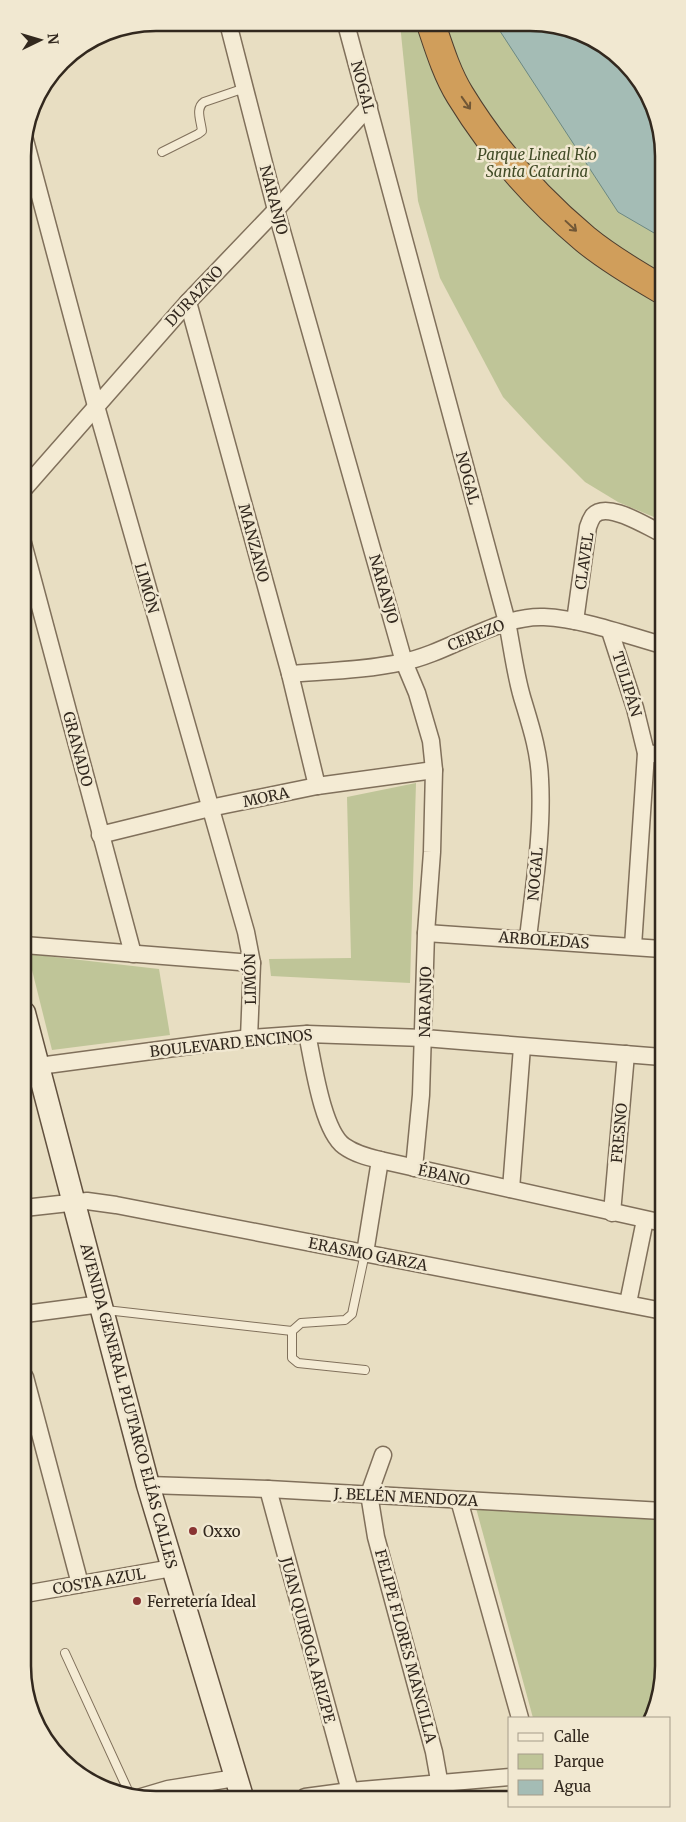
<svg xmlns="http://www.w3.org/2000/svg" width="686" height="1822" font-family="Merriweather,serif">
	<rect width="100%" height="100%" fill="#e8dec2"/>
	<g fill="#bfc598">
		<polygon points="400,24 556,25 625,62 661,130 661,520 618,502 585,482 543,440 503,397 440,278 418,201"/>
		<polygon points="416,783 410,983 271,976 269,959 351,958 347,797"/>
		<polygon points="28,954 159,969 170,1035 52,1050"/>
		<polygon points="476,1508 663,1517 663,1674 653,1718 533,1718"/>
	</g>
	<polygon fill="#a4bcb5" stroke="#6c8882" points="496,25 556,25 625,62 661,130 661,237 618,212"/>
	<g fill="none" stroke-linecap="round" stroke-linejoin="round">
		<g stroke="#80705b" stroke-width="10">
			<g id="lane">
				<path d="M162,152l36,-18 4,-3c-1,-10 -7,-23 2,-29l41,-14"/>
				<polyline points="365,1253 352,1314 345,1320 301,1323 292,1331 292,1358 298,1363 365,1370"/>
				<polyline points="106,1310 292,1331"/>
				<polyline points="65,1653 131,1797"/>
			</g>
		</g>
		<g stroke="#80705b" stroke-width="19">
			<g id="street">
				<polyline points="228,23 276,210 404,662 417,693 431,741 434,770 432,852 426,933 421,1095 414,1168"/>
				<path d="M346,24l161,598c5,25 8,51 15,75 8,27 17,53 18,82 3,53 -6,107 -12,159"/>
				<polyline points="25,140 96,406 246,932 252,963 249,1038"/>
				<polyline points="188,302 290,674 317,786"/>
				<polyline points="23,490 188,302 276,210 369,106"/>
				<polyline points="23,543 133,954"/>
				<path d="M575,621l13,-94c1,-3 3,-8 5,-11 14,-16 54,11 68,17"/>
				<polyline points="610,631 635,708 646,753 633,946"/>
				<path d="M290,674c37,-3 77,-4 113,-12 46,-9 94,-47 141,-45 39,2 79,17 118,28"/>
				<polyline points="646,753 662,755"/>
				<polyline points="100,835 210,808 317,786 434,770"/>
				<polyline points="426,933 662,949"/>
				<polyline points="24,945 252,963"/>
				<path d="M307,1034c6,27 15,96 37,112 11,8 24,11 36,14l283,63"/>
				<polyline points="39,1066 249,1038 307,1034 424,1038 662,1057"/>
				<polyline points="511,1189 522,1047"/>
				<polyline points="24,1208 87,1201 116,1205 663,1311"/>
				<polyline points="612,1213 626,1054"/>
				<polyline points="365,1253 380,1160"/>
				<polyline points="628,1303 645,1220"/>
				<polyline points="25,1314 101,1304"/>
				<polyline points="25,1377 80,1584"/>
				<polyline points="383,1455 369,1494 376,1537 434,1752 442,1797"/>
				<polyline points="148,1485 268,1489 663,1511"/>
				<polyline points="268,1489 350,1791"/>
				<polyline points="459,1500 520,1718"/>
				<polyline points="25,1594 172,1568"/>
				<polyline points="141,1797 168,1789 235,1778"/>
				<polyline points="305,1797 350,1791 510,1777"/>
			</g>
		</g>
		<g stroke="#62513f" stroke-width="25">
			<polyline id="secondary" points="24,1013 148,1485 242,1797"/>
		</g>
		<g stroke="#4e3e2f" stroke-width="30">
			<path id="highway" d="M431,24c8,24 16,50 29,71 33,54 76,103 125,144 23,19 50,35 76,50"/>
		</g>
		<use href="#lane" stroke="#f4ebd4" stroke-width="8"/>
		<use href="#street" stroke="#f4ebd4" stroke-width="16"/>
		<use href="#secondary" stroke="#f4ebd4" stroke-width="22"/>
		<use href="#highway" stroke="#d09e5b" stroke-width="28"/>
	</g>
	<defs><path id="oneway-shaft" d="M-6 0H5M1.5-3L5.5 0L1.5 3" fill="none" stroke-width="1.6" stroke-linecap="round" stroke-linejoin="round" transform="scale(1.25)"/></defs>
	<g stroke="#715736">
		<use href="#oneway-shaft" transform="translate(466 103) rotate(55)"/>
		<use href="#oneway-shaft" transform="translate(571 226) rotate(43)"/>
	</g>
	<g fill="#893332" stroke="#f1e8d1" stroke-width="2">
		<circle cx="193" cy="1531" r="5"/>
		<circle cx="137" cy="1601" r="5"/>
	</g>
	<g text-anchor="middle" dominant-baseline="central" stroke-width="5" stroke-linejoin="round" paint-order="stroke">
		<g font-size="15" fill="#32281e" stroke="#f1e8d1">
			<text transform="translate(363 87) rotate(75)">NOGAL</text>
			<text transform="translate(274 200) rotate(75)">NARANJO</text>
			<text transform="translate(194 296) rotate(-47)">DURAZNO</text>
			<text transform="translate(468 478) rotate(75)">NOGAL</text>
			<text transform="translate(254 543) rotate(75)">MANZANO</text>
			<text transform="translate(584 561) rotate(-82)">CLAVEL</text>
			<text transform="translate(147 588) rotate(74)">LIMÓN</text>
			<text transform="translate(384 589) rotate(74)">NARANJO</text>
			<text transform="translate(476 635) rotate(-22)">CEREZO</text>
			<text transform="translate(627 684) rotate(73)">TULIPÁN</text>
			<text transform="translate(78 749) rotate(75)">GRANADO</text>
			<text transform="translate(266 797) rotate(-12)">MORA</text>
			<text transform="translate(535 874) rotate(-85)">NOGAL</text>
			<text transform="translate(544 940) rotate(4)">ARBOLEDAS</text>
			<text transform="translate(250 979) rotate(-91)">LIMÓN</text>
			<text transform="translate(425 1002) rotate(-89)">NARANJO</text>
			<text transform="translate(231 1043) rotate(-6)">BOULEVARD ENCINOS</text>
			<text transform="translate(619 1133) rotate(-85)">FRESNO</text>
			<text transform="translate(444 1175) rotate(12)">ÉBANO</text>
			<text transform="translate(368 1254) rotate(11)">ERASMO GARZA</text>
			<text transform="translate(129 1406) rotate(75)">AVENIDA GENERAL PLUTARCO ELÍAS CALLES</text>
			<text transform="translate(406 1497) rotate(3)">J. BELÉN MENDOZA</text>
			<text transform="translate(99 1581) rotate(-10)">COSTA AZUL</text>
			<text transform="translate(308 1640) rotate(75)">JUAN QUIROGA ARIZPE</text>
			<text transform="translate(406 1646) rotate(75)">FELIPE FLORES MANCILLA</text>
		</g>
		<g font-size="15" font-style="italic" fill="#424c27" stroke="#f1e8d1">
			<text x="537" y="154">Parque Lineal Río<tspan x="537" dy="17">Santa Catarina</tspan></text>
		</g>
		<g font-size="15" fill="#32281e" stroke="#f1e8d1" text-anchor="start">
			<text x="203" y="1531">Oxxo</text>
			<text x="147" y="1601">Ferretería Ideal</text>
		</g>
	</g>
	<path d="M0 0H686V1822H0ZM156 31H530A125 125 0 0 1 655 156V1666A125 125 0 0 1 530 1791H156A125 125 0 0 1 31 1666V156A125 125 0 0 1 156 31Z" fill="#f1e8d1" fill-rule="evenodd"/>
	<path fill="none" stroke="#32281e" stroke-width="2.5" d="M156 31H530A125 125 0 0 1 655 156V1666A125 125 0 0 1 530 1791H156A125 125 0 0 1 31 1666V156A125 125 0 0 1 156 31Z"/>
	<rect x="508" y="1717" width="162" height="90" fill="#f1e8d1" stroke="#a59b89"/>
	<rect x="518" y="1733" width="25" height="8" fill="#f4ebd4" stroke="#a59b89"/>
	<text x="554" y="1742" font-size="15" fill="#32281e">Calle</text>
	<rect x="518" y="1754" width="25" height="15" fill="#bfc598" stroke="#a59b89"/>
	<text x="554" y="1767" font-size="15" fill="#32281e">Parque</text>
	<rect x="518" y="1780" width="25" height="15" fill="#a4bcb5" stroke="#a59b89"/>
	<text x="554" y="1792" font-size="15" fill="#32281e">Agua</text>
	<g transform="translate(40 40) rotate(85)" stroke="#f1e8d1" stroke-width="4" paint-order="stroke">
	<path d="M0-4L9 19L0 12L-9 19Z" fill="#32281e"/>
	<text y="-8" font-size="14" font-weight="bold" text-anchor="middle" fill="#32281e">N</text>
	</g>
</svg>
